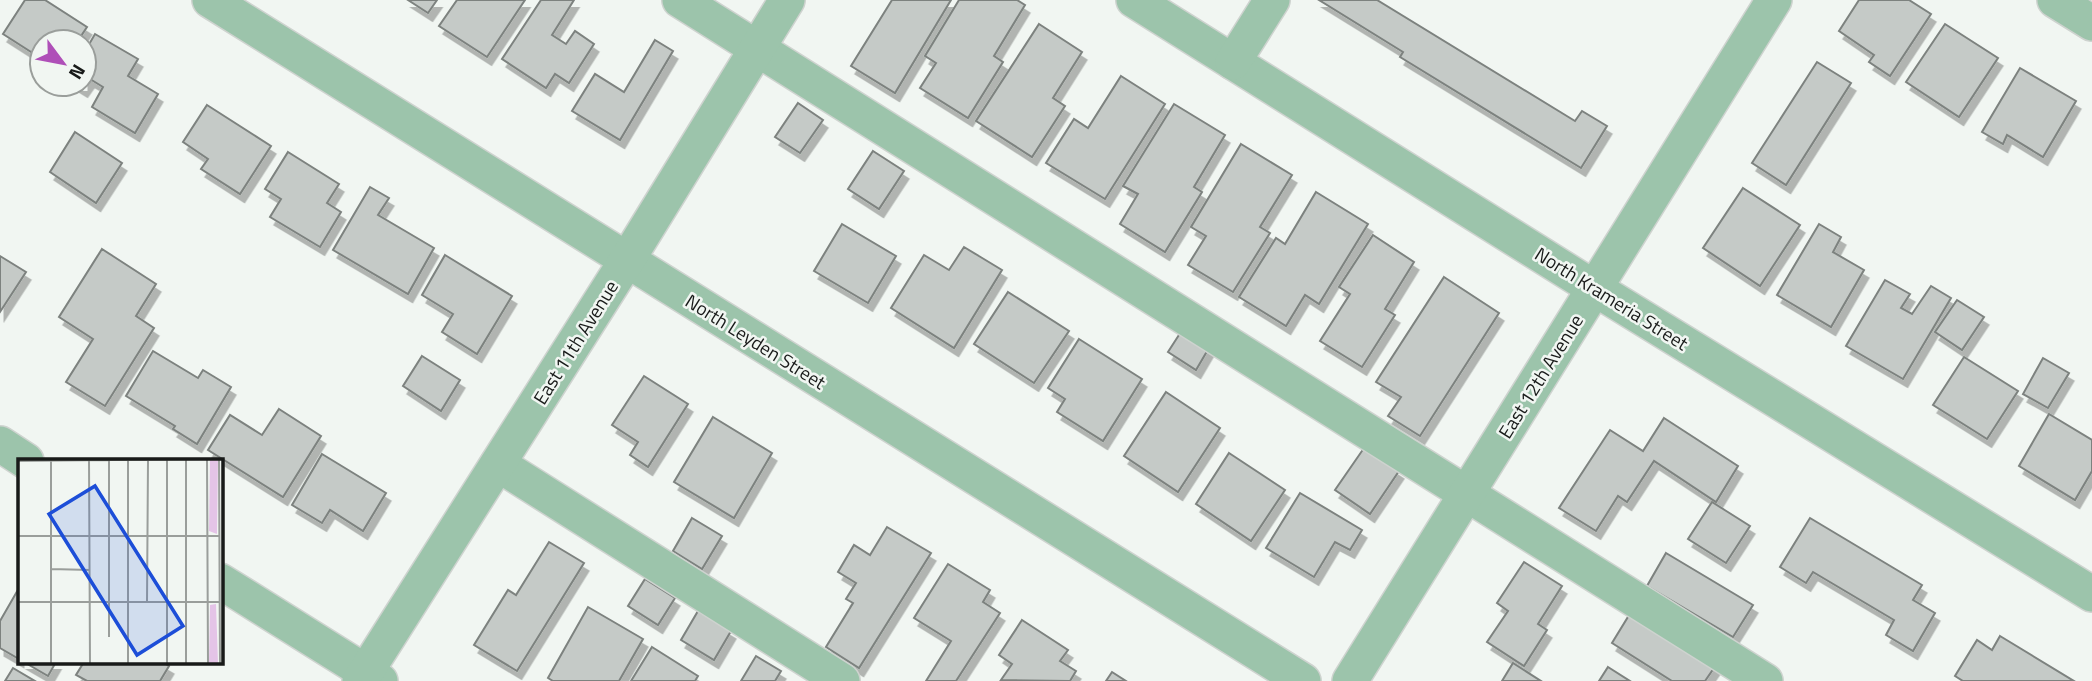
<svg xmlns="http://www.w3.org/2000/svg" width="2092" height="681" font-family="'Titillium Web',sans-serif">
	<defs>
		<filter id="shadow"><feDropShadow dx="4.5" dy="8" stdDeviation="0" flood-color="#0004"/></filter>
	</defs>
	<rect width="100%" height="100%" fill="#f1f6f2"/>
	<g fill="#c5cac7" stroke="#7d827f" stroke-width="2" filter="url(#shadow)">
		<polygon points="25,0 45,0 87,27 77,42 42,42 42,59 3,34"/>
		<polygon points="408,0 437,0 428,13"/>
		<polygon points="457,0 525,0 487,57 439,26"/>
		<polygon points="541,0 574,0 552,35 566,44 575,31 594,44 569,83 555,74 546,88 502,59"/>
		<polygon points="892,0 951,0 895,93 851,66"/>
		<polygon points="959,0 1017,0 1025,5 994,56 1003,62 968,118 920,88 936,63 925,56"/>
		<polygon points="1319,0 1377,0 1575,121 1582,111 1607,126 1581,168 1400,57 1403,52"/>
		<polygon points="1859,0 1909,0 1931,14 1890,76 1869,62 1874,55 1839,31"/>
		<polygon points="1039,24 1082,52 1053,98 1065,106 1032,157 976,121"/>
		<polygon points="1945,24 1998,58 1959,117 1906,82"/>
		<polygon points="95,34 138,59 128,76 158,94 135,133 92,107 103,87 90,79 83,89 75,84 84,84 84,53"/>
		<polygon points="655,40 673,51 620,140 572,111 595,74 624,92"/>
		<polygon points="1817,62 1851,83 1786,185 1752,163"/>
		<polygon points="2020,68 2076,101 2043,157 2007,135 2003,144 1982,132"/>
		<polygon points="1121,76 1165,104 1105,199 1046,163 1074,119 1088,128"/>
		<polygon points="798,103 823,120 800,153 775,137"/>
		<polygon points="1174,104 1225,135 1194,187 1202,192 1165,252 1120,224 1138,194 1123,186"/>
		<polygon points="207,105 271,146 240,194 201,169 208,159 183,142"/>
		<polygon points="75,132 122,163 96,203 50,172"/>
		<polygon points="1241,144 1292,175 1260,227 1270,233 1233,292 1188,265 1206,236 1191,227"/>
		<polygon points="873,151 904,171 879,209 848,189"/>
		<polygon points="288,152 339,184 327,203 341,212 320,247 270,217 281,199 265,189"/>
		<polygon points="370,187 389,198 378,215 434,248 408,294 333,250"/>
		<polygon points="1743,188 1800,225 1760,286 1703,248"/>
		<polygon points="1316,192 1368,224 1319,304 1305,295 1286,326 1239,297 1276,238 1285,244"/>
		<polygon points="842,224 896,256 868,303 814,271"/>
		<polygon points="1819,224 1841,237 1833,252 1864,270 1831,327 1777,295"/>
		<polygon points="1373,235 1414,262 1385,309 1395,315 1362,367 1320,341 1350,294 1339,287"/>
		<polygon points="964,247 1002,270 954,348 891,308 924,255 949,270"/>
		<polygon points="102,249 156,284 136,316 154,328 105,406 66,382 93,339 59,317"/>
		<polygon points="445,255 512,296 477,354 442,332 453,314 422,295"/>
		<polygon points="0,256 26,272 0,312"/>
		<polygon points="1444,277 1499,313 1420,436 1388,416 1401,397 1376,382"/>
		<polygon points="1885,280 1910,294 1901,308 1912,314 1931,286 1951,298 1903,379 1846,346"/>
		<polygon points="1008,292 1069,331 1034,383 974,344"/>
		<polygon points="1957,300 1984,317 1962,350 1935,332"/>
		<polygon points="1186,324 1213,341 1196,370 1168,352"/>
		<polygon points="1079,339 1142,379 1103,441 1057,412 1065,399 1048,388"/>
		<polygon points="153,351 198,378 203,370 231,387 197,444 173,429 175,426 126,396"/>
		<polygon points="422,356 460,380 441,411 403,386"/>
		<polygon points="1964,357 2018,391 1987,439 1933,405"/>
		<polygon points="2043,358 2069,373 2048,408 2023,394"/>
		<polygon points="644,376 688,404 648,467 630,455 638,442 612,425"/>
		<polygon points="1166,392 1220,428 1178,492 1124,456"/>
		<polygon points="279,409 321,436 283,497 208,450 230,415 262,435"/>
		<polygon points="2049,414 2092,440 2092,471 2075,500 2019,466"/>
		<polygon points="713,417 772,453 734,518 674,482"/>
		<polygon points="1664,418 1738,466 1716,502 1654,461 1627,502 1618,496 1596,531 1559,508 1610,430 1643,451"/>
		<polygon points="1364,448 1399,471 1370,514 1335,490"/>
		<polygon points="1229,453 1285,490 1251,541 1196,504"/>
		<polygon points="322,454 386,493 363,531 330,510 322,523 292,505"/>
		<polygon points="1300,493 1362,530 1350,550 1335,542 1314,577 1266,548"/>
		<polygon points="1712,502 1750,526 1726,563 1688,539"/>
		<polygon points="692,518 722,536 702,569 673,551"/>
		<polygon points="1810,518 1922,585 1913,600 1935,613 1913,651 1886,635 1894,620 1813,572 1806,583 1780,567"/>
		<polygon points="887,527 931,553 859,668 826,647 853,603 846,599 856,583 838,572 854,545 870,555"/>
		<polygon points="549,542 584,563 517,671 474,645 508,590 516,595"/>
		<polygon points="1666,553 1753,605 1733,637 1647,586"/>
		<polygon points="1524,562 1562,586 1538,624 1547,630 1524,666 1487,642 1508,611 1497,603"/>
		<polygon points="948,564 990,590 983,602 1000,613 956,681 926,681 951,641 914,618"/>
		<polygon points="645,579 675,598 658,625 628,606"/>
		<polygon points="19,588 19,659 0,648 0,621"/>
		<polygon points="588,607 643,639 619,681 553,681 548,678"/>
		<polygon points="698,611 731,631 714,660 681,640"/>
		<polygon points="1631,612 1716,665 1705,681 1672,681 1612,643"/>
		<polygon points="1022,620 1068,650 1060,661 1076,671 1070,681 1001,680 1012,664 999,655"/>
		<polygon points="2000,636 2074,681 1963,681 1955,676 1977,640 1992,650"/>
		<polygon points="652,647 698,676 695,681 631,681"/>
		<polygon points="756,656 781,671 775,681 741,681"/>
		<polygon points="24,662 56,662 48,676"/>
		<polygon points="84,662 162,662 169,666 160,681 87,681 76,675"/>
		<polygon points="1513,663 1541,681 1502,681"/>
		<polygon points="1608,667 1630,681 1599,681"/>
		<polygon points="13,668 35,681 5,681"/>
		<polygon points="1112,672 1126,681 1106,681"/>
	</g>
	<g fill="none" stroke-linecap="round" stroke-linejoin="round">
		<g stroke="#ced3cf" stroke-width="38">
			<g id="minor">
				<polyline points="210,0 1303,681"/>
				<polyline points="680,0 1765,681"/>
				<polyline points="1134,0 1594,288 2092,594"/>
				<polyline points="2055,0 2092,23"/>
				<polyline points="1233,62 1272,0"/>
				<polyline points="0,444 26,461"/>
				<polyline points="498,464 842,681"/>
				<polyline points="220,581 380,681"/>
				<polyline points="360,681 627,260 787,0"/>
				<polyline points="1350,681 1774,0"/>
			</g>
		</g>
		<use href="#minor" stroke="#9cc4ab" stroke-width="35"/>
	</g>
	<g text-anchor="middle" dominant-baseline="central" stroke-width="5" stroke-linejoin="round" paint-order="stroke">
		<g font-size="19" fill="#181a19" stroke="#f1f6f2">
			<text transform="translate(1612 298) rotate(32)">North Krameria Street</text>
			<text transform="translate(756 341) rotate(32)">North Leyden Street</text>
			<text transform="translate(575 342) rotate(-58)">East 11th Avenue</text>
			<text transform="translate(1540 376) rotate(-58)">East 12th Avenue</text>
		</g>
	</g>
	<g transform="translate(18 459)">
		<rect width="205" height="205" fill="#f1f6f2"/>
		<path d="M192,0h8l-1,75 -8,-3zM198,145l2,59h-9l1,-58z" fill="#e4c4e7"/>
		<path fill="none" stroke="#9a9e9b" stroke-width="2" d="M71,0l1,204M110,0v204M149,0v204M168,0v204M189,0l1,204M201,0l1,204M0,2l183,-2M0,77h201M33,110l39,1M0,143h201M129,143l1,-141M91,178v-177M33,204v-202"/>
		<path fill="#1d4ed8" fill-opacity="0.15" stroke="#1d4ed8" stroke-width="3.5" d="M77,27l88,140 -46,29 -88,-141z"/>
		<rect width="205" height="205" fill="none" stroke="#181a19" stroke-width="3.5"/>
	</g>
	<g transform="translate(63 63) rotate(122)"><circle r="33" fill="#f1f6f2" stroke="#9a9e9b" stroke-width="2"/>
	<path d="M0-5L12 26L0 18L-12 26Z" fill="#af4fb8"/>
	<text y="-10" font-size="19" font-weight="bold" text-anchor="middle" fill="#181a19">N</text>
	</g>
</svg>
